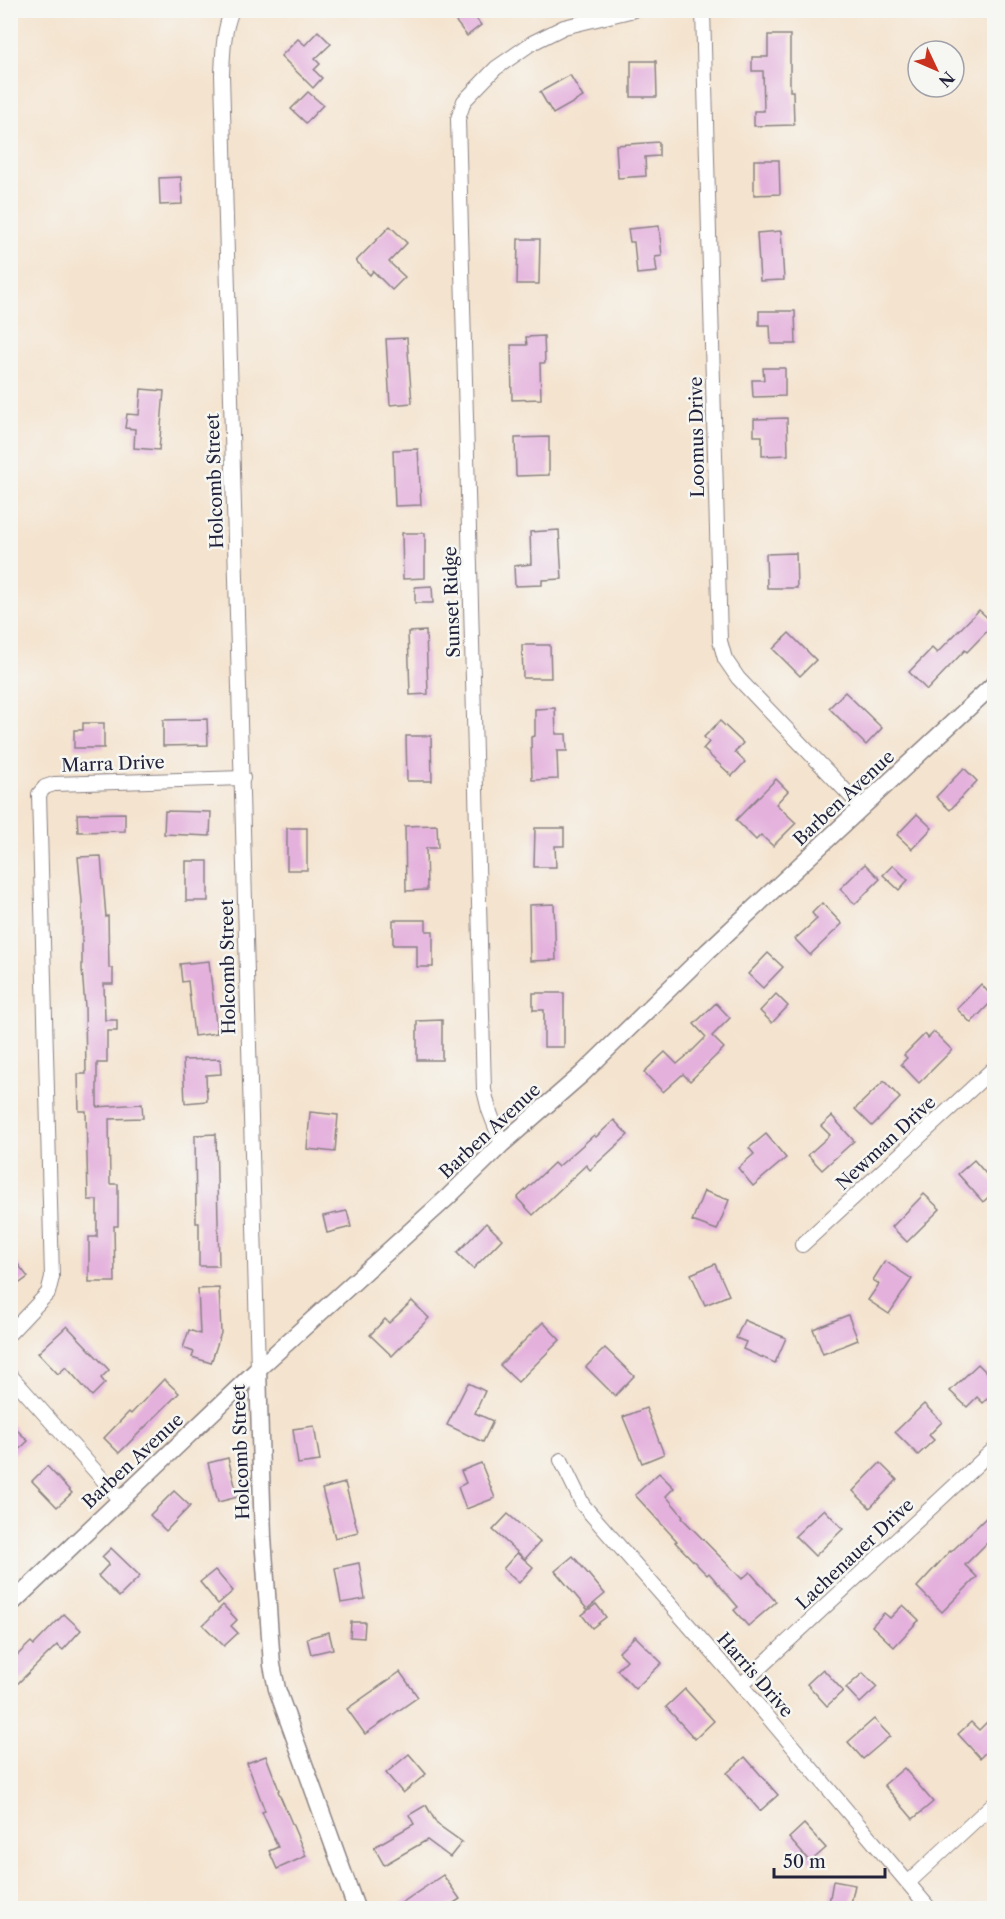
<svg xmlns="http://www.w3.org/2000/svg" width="1005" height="1919" font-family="'Libre Caslon Text',serif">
	<rect width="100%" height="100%" fill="#f6f6f2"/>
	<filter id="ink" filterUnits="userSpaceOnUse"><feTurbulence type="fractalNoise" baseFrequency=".0167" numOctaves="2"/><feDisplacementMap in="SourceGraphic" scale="12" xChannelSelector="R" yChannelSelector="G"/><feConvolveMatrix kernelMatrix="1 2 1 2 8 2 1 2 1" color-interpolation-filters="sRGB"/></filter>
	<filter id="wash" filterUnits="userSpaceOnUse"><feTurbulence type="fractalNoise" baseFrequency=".008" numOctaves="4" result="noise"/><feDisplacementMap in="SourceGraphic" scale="24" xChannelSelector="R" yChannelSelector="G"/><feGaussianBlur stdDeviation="1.35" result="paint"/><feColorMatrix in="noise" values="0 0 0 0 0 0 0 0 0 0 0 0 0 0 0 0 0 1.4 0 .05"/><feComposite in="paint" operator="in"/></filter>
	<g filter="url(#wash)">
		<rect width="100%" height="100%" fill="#f4e3ce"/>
		<g id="blocks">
			<g fill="#e4b1dd">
				<polygon points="447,10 470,10 481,25 467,36"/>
				<polygon points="318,31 331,44 315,59 320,64 314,70 322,78 313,88 281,56 298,39 305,45"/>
				<polygon points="768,35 790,35 790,91 793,91 794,125 754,126 754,111 764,111 763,71 752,71 752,57 768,57"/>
				<polygon points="631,61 656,61 657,97 631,97"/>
				<polygon points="570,75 583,97 553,114 540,92"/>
				<polygon points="308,92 323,105 306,123 291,109"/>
				<polygon points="659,142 659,156 645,157 646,176 618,178 616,145"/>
				<polygon points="754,160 779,160 780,194 754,195"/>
				<polygon points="181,177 182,204 160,205 159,178"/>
				<polygon points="390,226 407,243 389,262 405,277 392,290 373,271 370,275 356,261"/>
				<polygon points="659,226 662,256 655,257 657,272 637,274 634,242 630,242 628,229"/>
				<polygon points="781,231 784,280 760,281 757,233"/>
				<polygon points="518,239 540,239 539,284 517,284"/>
				<polygon points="759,311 795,311 796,344 771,344 770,325 759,325"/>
				<polygon points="544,336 545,363 540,363 541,399 512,400 511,345 527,345 526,337"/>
				<polygon points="407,338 412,403 390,405 386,339"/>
				<polygon points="763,368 785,368 785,396 753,397 752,380 764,380"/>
				<polygon points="141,389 164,391 159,450 134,448 135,429 125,428 127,414 139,415"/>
				<polygon points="787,418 788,455 762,456 762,436 754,436 754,419"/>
				<polygon points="549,437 549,475 516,476 515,438"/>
				<polygon points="418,449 421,505 395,506 393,450"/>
				<polygon points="559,530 562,579 542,580 542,585 515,586 514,566 531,564 530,532"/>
				<polygon points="402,533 425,533 425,578 403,579"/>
				<polygon points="796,553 797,588 767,588 766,554"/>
				<polygon points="432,586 433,603 415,603 415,587"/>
				<polygon points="979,610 994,624 967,652 965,650 927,690 909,672 932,648 937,653"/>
				<polygon points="426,631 428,694 410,695 408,632"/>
				<polygon points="789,633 816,660 800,676 773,649"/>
				<polygon points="522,645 550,645 551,678 523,678"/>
				<polygon points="845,692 882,728 866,745 829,708"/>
				<polygon points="555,708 556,734 566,734 567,751 557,751 558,779 532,780 531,737 535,736 535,709"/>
				<polygon points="207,719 208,745 163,746 163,720"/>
				<polygon points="720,721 743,743 735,752 745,762 732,776 703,749 709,742 704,737"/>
				<polygon points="83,723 104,723 104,748 74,748 74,730 83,730"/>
				<polygon points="406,736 431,736 432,781 407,781"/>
				<polygon points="964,768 977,781 950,810 936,797"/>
				<polygon points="776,779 788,791 776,804 796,823 773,846 761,835 756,840 736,820"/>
				<polygon points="165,811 211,812 210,836 164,834"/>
				<polygon points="125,813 125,831 78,832 77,814"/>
				<polygon points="917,814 932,828 912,849 897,835"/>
				<polygon points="437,825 438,848 426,848 427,890 406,891 405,826"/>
				<rect x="287" y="828" width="20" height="42"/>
				<polygon points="535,828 564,828 564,846 555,846 556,867 534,867"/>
				<polygon points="101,856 106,917 108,916 109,968 113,968 113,984 104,984 105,1020 117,1020 117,1031 107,1031 107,1063 97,1063 97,1107 142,1104 143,1118 109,1119 110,1184 118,1184 118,1226 114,1226 115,1282 89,1282 89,1237 97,1237 97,1200 88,1200 86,1111 79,1111 78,1074 86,1074 85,1007 82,969 82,901 78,857"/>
				<rect x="186" y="861" width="22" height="40"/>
				<polygon points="865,864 880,879 855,904 840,889"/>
				<polygon points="893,865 908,880 899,890 883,875"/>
				<polygon points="822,903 842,924 810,955 795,939 817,919 812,913"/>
				<polygon points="554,904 556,960 530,961 529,905"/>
				<polygon points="393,920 426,920 426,931 433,931 433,967 417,967 417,945 393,945"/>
				<polygon points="768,953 783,967 763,988 748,974"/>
				<polygon points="209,961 217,1033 194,1036 188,981 182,982 180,964"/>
				<polygon points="981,984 994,999 971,1023 957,1009"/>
				<polygon points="533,993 564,993 564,1047 544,1047 544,1010 533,1010"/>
				<polygon points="776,994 788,1006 772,1023 760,1011"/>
				<polygon points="716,1003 730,1018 712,1036 724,1048 690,1081 683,1074 663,1092 644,1072 665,1052 677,1064 690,1053 706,1037 694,1024"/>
				<polygon points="442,1020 442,1060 417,1060 417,1021"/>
				<polygon points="934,1032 952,1050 919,1083 901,1064 907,1058 904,1055 925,1034 928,1038"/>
				<polygon points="220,1059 221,1074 206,1075 207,1101 185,1103 183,1060"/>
				<polygon points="884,1081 900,1098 872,1126 855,1109"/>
				<polygon points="310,1112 338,1115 335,1152 307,1149"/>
				<polygon points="832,1116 854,1141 822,1170 808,1155 830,1135 821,1126"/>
				<polygon points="614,1120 628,1135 590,1170 586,1165 533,1215 517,1198 554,1163 558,1167 594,1135 596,1137"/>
				<polygon points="216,1134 219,1266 199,1266 199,1223 196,1223 195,1135"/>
				<polygon points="766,1134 786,1158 753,1186 738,1168 754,1154 749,1148"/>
				<polygon points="974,1160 994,1183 994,1192 983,1202 958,1174"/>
				<polygon points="704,1191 729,1200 717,1230 692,1221"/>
				<polygon points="924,1194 940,1209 907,1242 892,1227"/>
				<polygon points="347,1211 351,1227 327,1233 323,1216"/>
				<polygon points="486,1223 502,1239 473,1269 457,1253"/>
				<polygon points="10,1254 28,1277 10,1290"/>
				<polygon points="885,1261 912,1279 889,1314 868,1300 879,1284 873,1280"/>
				<polygon points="715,1264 729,1295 705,1305 691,1274"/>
				<polygon points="219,1288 221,1333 211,1363 192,1357 194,1352 183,1348 189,1330 200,1334 198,1289"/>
				<polygon points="412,1301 429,1318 392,1356 370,1335 385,1319 389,1323"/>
				<polygon points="848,1315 858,1340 823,1354 813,1329"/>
				<polygon points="744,1320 786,1338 775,1363 743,1349 746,1342 736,1338"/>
				<polygon points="543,1322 560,1340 518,1382 500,1365"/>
				<polygon points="67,1326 109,1370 101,1378 105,1383 92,1396 66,1367 58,1374 38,1353"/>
				<polygon points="605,1348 634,1376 615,1396 586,1367"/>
				<polygon points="978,1364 994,1380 994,1392 983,1403 977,1397 967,1407 950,1391"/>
				<polygon points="164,1379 179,1393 119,1453 104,1438 129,1412 131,1414"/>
				<polygon points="468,1383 485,1391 475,1413 493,1421 483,1442 447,1425"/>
				<polygon points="924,1404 942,1422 929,1435 934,1440 918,1455 895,1432"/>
				<polygon points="646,1408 664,1454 642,1463 623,1417"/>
				<polygon points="10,1423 28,1441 10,1458"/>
				<polygon points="314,1426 320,1461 298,1464 293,1429"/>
				<polygon points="228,1458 238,1497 218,1502 208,1463"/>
				<polygon points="481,1463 495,1498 466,1509 458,1487 466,1483 461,1471"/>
				<polygon points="880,1463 897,1480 870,1508 853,1491"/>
				<polygon points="47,1466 72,1493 57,1507 32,1481"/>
				<polygon points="659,1473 674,1488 666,1496 683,1516 682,1518 742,1579 750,1572 776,1602 748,1626 734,1610 738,1607 709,1573 707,1575 675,1542 677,1541 635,1495"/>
				<polygon points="345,1483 358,1532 335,1538 322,1489"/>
				<polygon points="174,1491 190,1506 166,1531 150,1515"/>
				<polygon points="824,1509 843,1529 815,1556 795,1536"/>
				<polygon points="994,1510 994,1536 965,1565 977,1577 942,1612 917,1587 950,1551 951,1552"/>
				<polygon points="508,1514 540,1542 525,1559 493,1530"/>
				<polygon points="111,1548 140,1576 119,1597 98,1576 109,1564 102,1557"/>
				<polygon points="517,1553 533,1567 519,1583 503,1569"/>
				<polygon points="573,1556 605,1594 587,1609 555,1571"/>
				<polygon points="359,1563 365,1599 341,1603 335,1568"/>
				<polygon points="215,1570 233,1591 218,1604 200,1582"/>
				<polygon points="596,1604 606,1617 592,1628 582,1615"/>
				<polygon points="223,1605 237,1620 231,1626 238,1633 224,1646 203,1625"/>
				<polygon points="903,1605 919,1620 894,1647 872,1626 884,1613 890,1618"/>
				<polygon points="64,1614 81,1630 63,1650 57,1645 10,1691 10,1662 31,1642 34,1645"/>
				<polygon points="351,1622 365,1622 364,1638 350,1637"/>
				<polygon points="329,1632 333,1649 311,1654 307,1638"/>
				<polygon points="635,1636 662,1663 635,1689 617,1670 627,1660 619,1652"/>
				<polygon points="823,1669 843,1691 827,1706 807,1684"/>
				<polygon points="400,1672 418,1697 365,1734 347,1709"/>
				<polygon points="863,1673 877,1687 860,1703 846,1688"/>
				<polygon points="685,1689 714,1721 695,1739 666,1707"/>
				<polygon points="994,1715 994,1744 980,1758 958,1734 971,1722 979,1730"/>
				<polygon points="874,1719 890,1736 863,1759 848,1742"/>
				<polygon points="409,1754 426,1774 403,1793 386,1773"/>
				<polygon points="266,1756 279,1790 278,1791 306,1856 277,1869 269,1851 278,1847 262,1812 265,1811 247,1763"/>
				<polygon points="745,1757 778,1795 760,1811 727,1773"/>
				<polygon points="904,1768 933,1802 913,1819 884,1785"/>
				<polygon points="426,1805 437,1824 462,1842 450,1857 427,1840 384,1865 374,1847 414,1824 409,1815"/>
				<polygon points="804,1824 826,1848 810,1862 789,1838"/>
				<polygon points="443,1875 460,1899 446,1908 394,1908"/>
				<polygon points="833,1881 855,1885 850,1908 828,1908"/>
			</g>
		</g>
	</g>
	<g filter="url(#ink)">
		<use href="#blocks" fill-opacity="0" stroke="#8b8284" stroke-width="1.5"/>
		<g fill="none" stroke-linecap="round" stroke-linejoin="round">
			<g stroke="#8b8284" stroke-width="16">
				<g id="minor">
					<path d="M232,10c-9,22 -9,43 -10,65l36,1294"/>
					<polyline points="703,10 720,641 725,659 738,678 862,808"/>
					<polyline points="502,1144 489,1110 484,1090 458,119 464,101 496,68 532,43 564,27 634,10"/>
					<polyline points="802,1245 994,1068"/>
					<polyline points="10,1333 48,1293 52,1277 39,794 45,787 54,784 243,778"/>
					<polyline points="10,1375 120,1499"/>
					<polyline points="561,1460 583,1505 741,1685 929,1908"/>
					<polyline points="741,1685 994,1449"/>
					<polyline points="909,1882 994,1803"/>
				</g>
			</g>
			<g stroke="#8b8284" stroke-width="19">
				<g id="tertiary">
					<polyline points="258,1369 263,1537 272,1665 277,1689 356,1908"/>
					<polyline points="10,1605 258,1369 448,1197 502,1144 581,1075 708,951 994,684"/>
				</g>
			</g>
			<use href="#minor" stroke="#fff" stroke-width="14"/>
			<use href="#tertiary" stroke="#fff" stroke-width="16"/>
		</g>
	</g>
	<g text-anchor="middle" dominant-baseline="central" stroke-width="5" stroke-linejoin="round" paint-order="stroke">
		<g font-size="18" fill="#22223b" stroke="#f6f6f2">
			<text transform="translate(697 437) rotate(-91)">Loomus Drive</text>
			<text transform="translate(215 481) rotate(-92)">Holcomb Street</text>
			<text transform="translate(452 602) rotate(-92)">Sunset Ridge</text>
			<text transform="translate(113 764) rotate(-2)">Marra Drive</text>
			<text transform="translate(844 798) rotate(-43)">Barben Avenue</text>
			<text transform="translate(228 967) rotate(-91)">Holcomb Street</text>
			<text transform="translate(490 1131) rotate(-43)">Barben Avenue</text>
			<text transform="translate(886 1143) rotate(-43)">Newman Drive</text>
			<text transform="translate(241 1452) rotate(-92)">Holcomb Street</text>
			<text transform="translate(133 1461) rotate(-43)">Barben Avenue</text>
			<text transform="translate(855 1554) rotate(-43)">Lachenauer Drive</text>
			<text transform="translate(755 1675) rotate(49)">Harris Drive</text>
		</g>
	</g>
	<rect width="1005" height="1919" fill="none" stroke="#f6f6f2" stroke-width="36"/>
	<g transform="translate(936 69) rotate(134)"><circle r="28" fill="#f6f6f2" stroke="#a1a1a9" stroke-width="1.5"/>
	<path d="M0-4.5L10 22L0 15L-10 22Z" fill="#c8321e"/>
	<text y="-9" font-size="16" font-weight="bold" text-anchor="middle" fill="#22223b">N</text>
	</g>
	<path d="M774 1868v9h111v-9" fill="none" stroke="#22223b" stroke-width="3"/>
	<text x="783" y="1868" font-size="18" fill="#22223b" stroke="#f6f6f2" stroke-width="4.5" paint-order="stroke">50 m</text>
</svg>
